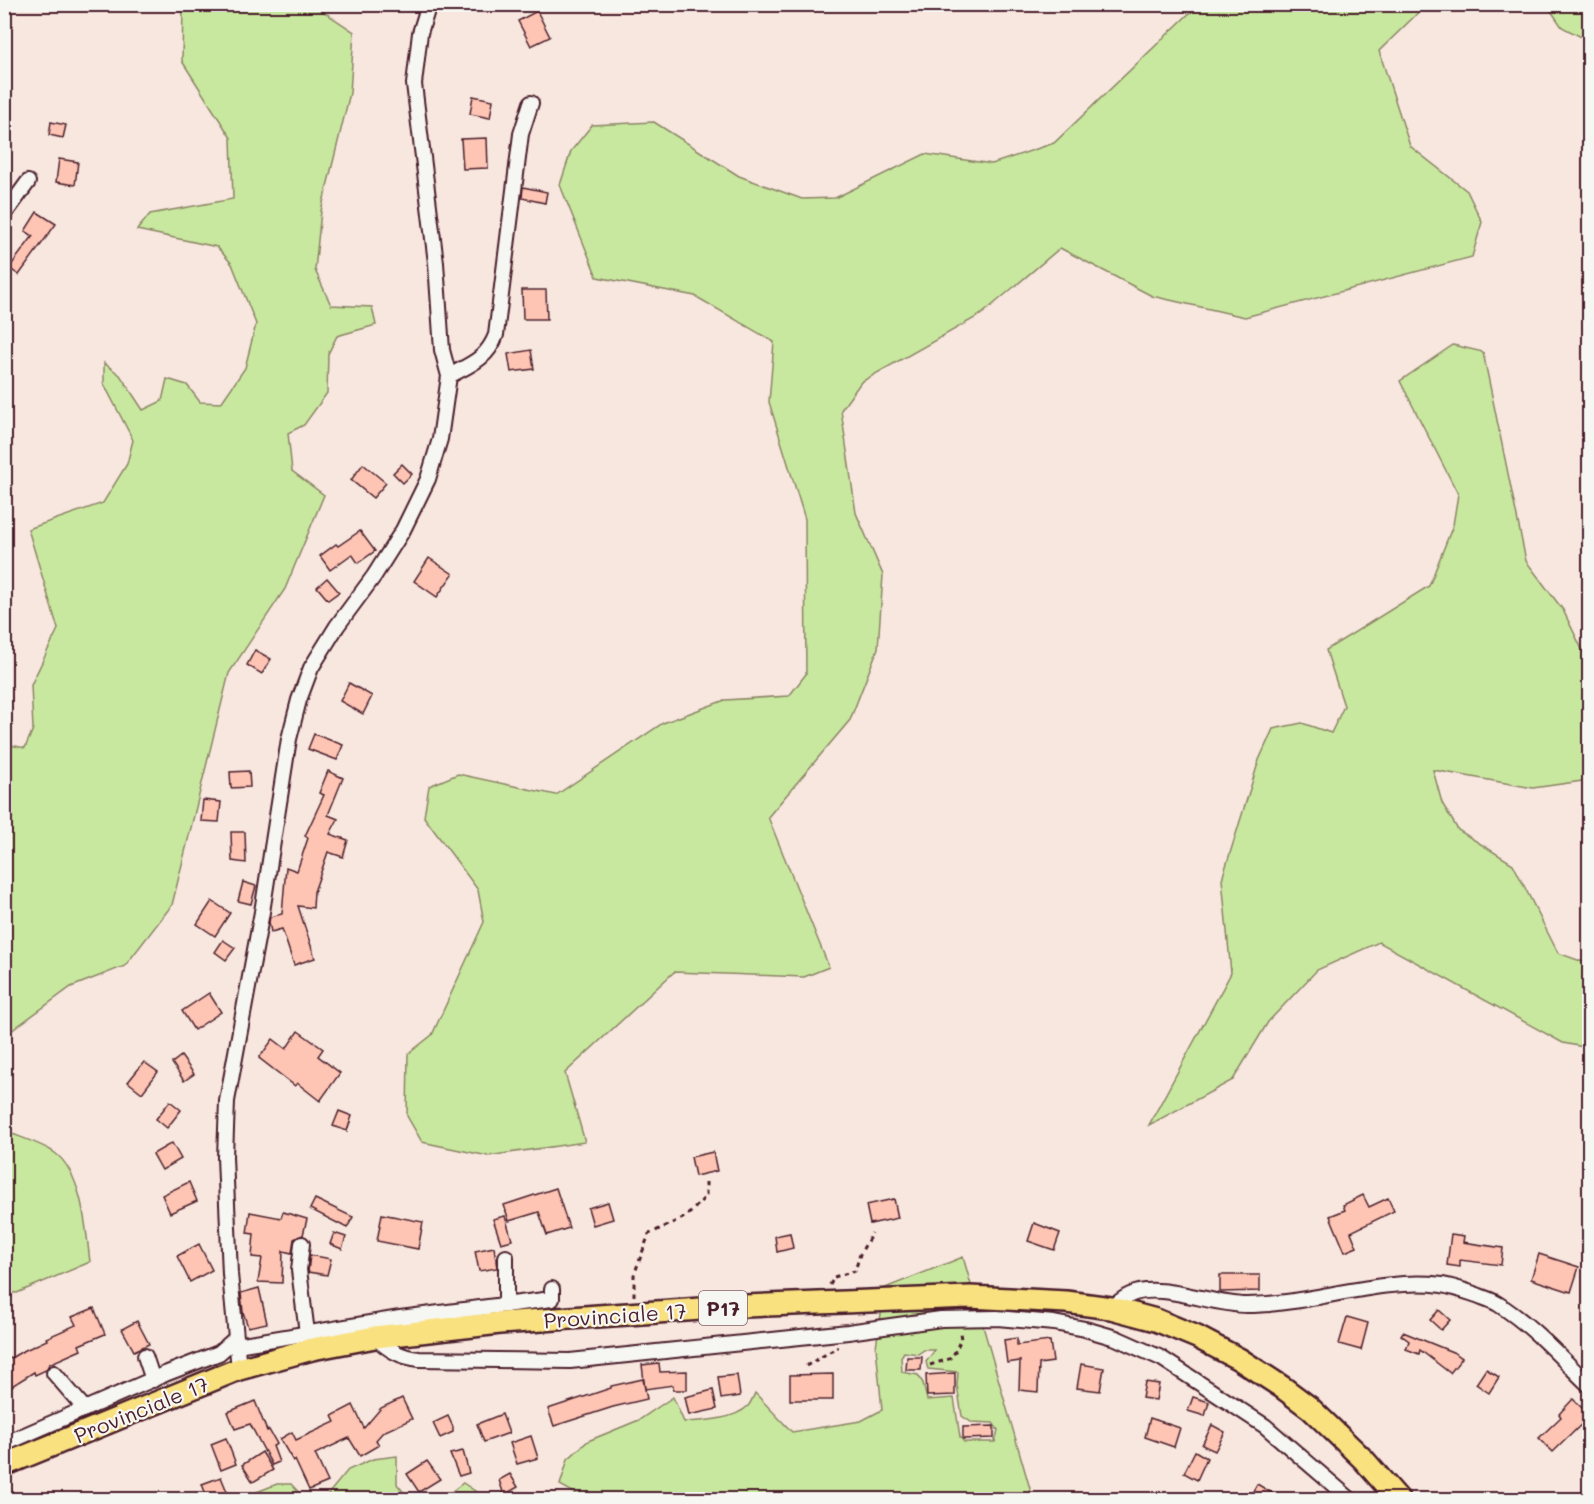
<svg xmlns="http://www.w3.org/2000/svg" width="1594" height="1504" font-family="Mali,sans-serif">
	<rect width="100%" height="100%" fill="#f8e7df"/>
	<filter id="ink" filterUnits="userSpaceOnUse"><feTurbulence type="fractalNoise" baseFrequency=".0167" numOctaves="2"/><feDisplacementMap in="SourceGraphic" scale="12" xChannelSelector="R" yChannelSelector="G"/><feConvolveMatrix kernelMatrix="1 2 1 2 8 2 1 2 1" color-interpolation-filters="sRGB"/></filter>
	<g filter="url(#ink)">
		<g fill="#c9e89f" stroke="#8a8465" stroke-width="1.5" fill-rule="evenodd">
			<polygon points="302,5 321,10 354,32 350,93 321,211 315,270 331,305 372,307 376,325 337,336 328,354 327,393 304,425 288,433 292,471 324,495 285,589 229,673 172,905 125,966 71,987 7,1034 5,1042 5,744 25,748 33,729 31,685 58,629 28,529 103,503 127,464 133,440 104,384 104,363 120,375 143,410 162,401 167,379 187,385 200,402 221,403 245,368 256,324 232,264 217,247 137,230 150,214 233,199 231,138 182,61 183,5"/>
			<polygon points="1198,5 1426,5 1379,51 1410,146 1467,191 1482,222 1472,257 1245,317 1152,296 1060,248 982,314 861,382 841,410 856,513 883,575 878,648 850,720 768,817 829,967 804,977 674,972 565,1073 585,1142 488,1156 422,1142 407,1116 408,1054 432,1035 484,922 478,890 424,817 429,786 458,774 556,795 663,723 725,700 789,696 806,674 805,519 769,402 774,342 695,296 597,277 560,185 571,151 592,125 654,122 739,176 802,199 835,198 925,154 992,164 1054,143"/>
			<polygon points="1547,5 1589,5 1589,41 1562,27"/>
			<polygon points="1453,345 1483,352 1526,561 1563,610 1589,664 1589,780 1533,788 1433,770 1442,803 1458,830 1513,864 1558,953 1589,964 1589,1048 1563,1043 1379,942 1317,970 1268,1022 1233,1080 1149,1125 1231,973 1222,879 1259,760 1273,729 1302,723 1331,733 1344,706 1326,650 1429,586 1453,525 1458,494 1400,381"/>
			<path d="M5,1131c14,6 38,13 50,22 28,21 31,77 35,109l-73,31 -12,-1z"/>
			<path d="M963,1257l70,242 -446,1 -27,-15 8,-26 20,-18 51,-21 34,-23 11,25c18,-1 50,-2 64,-16 3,-3 5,-9 7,-13l37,39 69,-11 21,-11 -6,-63 9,-59zM924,1350h11l-9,12 2,7 30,3 -1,13 5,31 9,6 22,1 5,7 -3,12h-31l-4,-5 -6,-39 -27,2 -4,-17 -5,-8 -16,-3 -1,-15 3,-5 14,2z"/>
			<polygon points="397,1456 397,1484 409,1499 324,1499 348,1470 373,1459"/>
			<polygon points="463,1483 487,1499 442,1499"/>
			<polygon points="277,1484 291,1484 305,1499 239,1499"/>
		</g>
		<g fill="#fec5b4" stroke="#4a1f2b" stroke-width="1.5">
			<polygon points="537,11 550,37 531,46 518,21"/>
			<polygon points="473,96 493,100 490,118 470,114"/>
			<polygon points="51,122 66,125 63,138 49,135"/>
			<polygon points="487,138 488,168 463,169 461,139"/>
			<polygon points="59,159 78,162 75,185 56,182"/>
			<polygon points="523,187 547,192 545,203 522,198"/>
			<polygon points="37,212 56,224 19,275 9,268 33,236 25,231"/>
			<polygon points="522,290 546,290 547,319 523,319"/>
			<polygon points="531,350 534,369 511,372 508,354"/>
			<polygon points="363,464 386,483 373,498 351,480"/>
			<polygon points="402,464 412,474 403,483 393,473"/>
			<polygon points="360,531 375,551 358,563 352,554 330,570 320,556 336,544 338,546"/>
			<polygon points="429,558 453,574 437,597 414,581"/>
			<polygon points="327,578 339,592 328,600 317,587"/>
			<polygon points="255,650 271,659 262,674 247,665"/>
			<polygon points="349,683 372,696 363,714 340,701"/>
			<polygon points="314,734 343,745 337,760 308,749"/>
			<polygon points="249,771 250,787 231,788 230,772"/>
			<polygon points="328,771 343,778 328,815 338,819 330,834 348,840 343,857 328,852 314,892 313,908 298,906 315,958 294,965 282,929 271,932 269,922 270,917 282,914 286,867 297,871 308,838 305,836 324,795 319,793"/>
			<polygon points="203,800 221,802 219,822 201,821"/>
			<polygon points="231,832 245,832 246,863 232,861"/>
			<polygon points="243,882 256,886 251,904 238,901"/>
			<polygon points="212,901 230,913 215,936 197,924"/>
			<polygon points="223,940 235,948 226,960 215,952"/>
			<polygon points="209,993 221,1012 194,1030 182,1011"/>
			<polygon points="298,1031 323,1049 318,1056 340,1073 320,1101 297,1083 295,1086 259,1058 273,1039 286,1049"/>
			<polygon points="181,1056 194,1074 184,1081 172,1063"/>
			<polygon points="144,1062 158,1072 142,1093 128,1082"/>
			<polygon points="170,1101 181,1110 167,1128 156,1119"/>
			<polygon points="339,1111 352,1116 347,1131 333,1126"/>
			<polygon points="172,1143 181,1159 162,1170 153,1154"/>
			<polygon points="713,1152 717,1171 695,1176 691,1157"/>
			<polygon points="189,1182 197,1201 170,1213 162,1195"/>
			<polygon points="556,1188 569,1228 547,1235 539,1212 509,1221 504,1205"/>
			<polygon points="1363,1195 1369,1207 1388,1198 1394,1211 1351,1232 1357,1247 1345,1252 1330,1216 1345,1210 1343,1205"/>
			<polygon points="315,1199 353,1217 347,1228 310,1209"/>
			<polygon points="894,1199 898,1218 870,1224 866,1205"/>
			<polygon points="608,1202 613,1219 593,1225 588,1208"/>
			<polygon points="250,1212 281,1218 283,1212 307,1219 303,1235 294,1239 292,1253 283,1251 282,1283 258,1282 262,1258 252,1257 254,1234 247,1233"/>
			<polygon points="382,1214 423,1222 418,1249 377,1241"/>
			<polygon points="505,1216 512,1240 501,1243 493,1219"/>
			<polygon points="1034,1223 1060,1233 1054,1250 1028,1241"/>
			<polygon points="334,1233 346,1237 342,1249 330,1244"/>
			<polygon points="790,1233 793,1248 777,1252 775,1236"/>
			<polygon points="1451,1234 1464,1236 1463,1242 1503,1248 1501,1265 1460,1260 1460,1267 1447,1265"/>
			<polygon points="199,1244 212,1270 190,1282 177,1256"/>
			<polygon points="494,1247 497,1268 479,1271 475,1251"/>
			<polygon points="1539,1254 1579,1267 1571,1292 1531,1279"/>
			<polygon points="310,1255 331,1259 327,1275 308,1272"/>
			<polygon points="1220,1275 1260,1275 1260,1291 1220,1292"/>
			<polygon points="259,1288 267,1323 248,1327 243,1312 241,1293"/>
			<polygon points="94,1308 105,1334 79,1345 81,1350 49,1364 46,1370 35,1375 34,1372 4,1391 4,1362 21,1352 47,1340 46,1338 76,1325 72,1317"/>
			<polygon points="1439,1310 1450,1320 1441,1330 1430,1320"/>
			<polygon points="1347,1317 1368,1323 1361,1350 1339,1344"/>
			<polygon points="137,1321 149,1344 134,1351 122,1329"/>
			<polygon points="1403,1332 1455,1353 1462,1358 1450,1373 1420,1350 1419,1354 1406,1349 1409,1341 1401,1335"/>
			<polygon points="1017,1338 1017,1345 1050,1341 1053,1362 1039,1364 1038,1392 1019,1390 1020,1361 1007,1363 1004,1340"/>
			<polygon points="907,1357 922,1357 921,1370 906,1370"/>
			<polygon points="659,1363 660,1372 687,1371 687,1390 673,1390 673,1385 645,1389 642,1365"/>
			<polygon points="1081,1364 1104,1368 1100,1391 1077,1388"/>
			<polygon points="1486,1369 1499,1377 1489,1393 1476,1384"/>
			<polygon points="955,1373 955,1395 927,1396 926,1375"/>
			<polygon points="833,1374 833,1400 790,1400 790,1375"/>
			<polygon points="737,1375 740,1396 721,1399 718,1377"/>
			<polygon points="643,1379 647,1399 613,1407 554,1426 548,1409 611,1388 611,1386"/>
			<polygon points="1145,1382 1159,1384 1156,1400 1142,1398"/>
			<polygon points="713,1390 717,1409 689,1415 685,1397"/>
			<polygon points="1193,1397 1209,1402 1205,1416 1188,1411"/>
			<polygon points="402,1398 412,1419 383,1432 376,1440 379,1445 360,1456 349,1438 315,1454 328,1482 309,1490 295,1460 293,1461 280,1439 292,1432 296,1440 335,1422 332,1416 353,1405 364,1428 381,1408"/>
			<polygon points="1573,1399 1590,1416 1553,1452 1539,1438 1561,1417 1559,1414"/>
			<polygon points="255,1401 267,1431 269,1430 277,1444 273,1446 279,1462 272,1465 250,1424 235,1429 228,1412"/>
			<polygon points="502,1414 509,1433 484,1442 477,1424"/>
			<polygon points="448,1416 453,1427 453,1432 440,1438 433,1423"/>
			<polygon points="1150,1418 1180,1428 1174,1447 1145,1437"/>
			<polygon points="1212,1425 1225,1432 1215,1451 1202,1445"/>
			<polygon points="994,1426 994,1438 963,1439 963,1427"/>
			<polygon points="531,1436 538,1458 517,1464 510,1443"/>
			<polygon points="226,1438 236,1464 221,1470 211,1444"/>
			<polygon points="463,1451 469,1473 459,1476 450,1454"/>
			<polygon points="1195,1451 1207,1458 1197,1480 1184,1473"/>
			<polygon points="262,1452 273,1470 253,1482 242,1465"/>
			<polygon points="427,1461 440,1479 419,1492 407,1474"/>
			<polygon points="510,1474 518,1487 504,1495 499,1480"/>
			<polygon points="221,1477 228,1494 208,1500 202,1484"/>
			<polygon points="1257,1484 1284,1500 1248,1500"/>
		</g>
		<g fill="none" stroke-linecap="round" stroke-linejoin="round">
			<g stroke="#4a1f2b" stroke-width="18">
				<g id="street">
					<polyline points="4,215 28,182"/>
					<path d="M449,376c22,-12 38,-17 47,-41l25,-201 10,-31"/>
					<polyline points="302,1244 299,1270 307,1333"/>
					<polyline points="506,1257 506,1305"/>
					<path d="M1111,1308c6,-4 12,-10 19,-13 28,-14 82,10 116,10 64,0 133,-28 196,-20 12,2 23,6 35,10 7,3 14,5 21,9 35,22 62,53 92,82"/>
					<path d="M375,1337c14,13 25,20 44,22l151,2 278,-29 93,-13 56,-1 57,5 31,6 31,9 45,20 104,68 86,74"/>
					<polyline points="237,1345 400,1318 552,1299 552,1289"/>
					<polyline points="145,1356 153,1380"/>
					<polyline points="239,1369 230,1274 225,1157 227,1101 262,912 289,739 299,700 311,668 337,626 374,576 403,530 428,479 440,439 449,376 442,350 436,263 414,84 420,33 429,4"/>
					<polyline points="54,1373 85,1409"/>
					<polyline points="4,1444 165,1374 219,1353 236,1338"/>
				</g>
			</g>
			<g stroke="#4a1f2b" stroke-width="26">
				<polyline id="primary" points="4,1465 239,1369 312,1349 375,1337 500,1323 598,1316 745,1306 970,1297 1066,1302 1111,1308 1156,1320 1197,1337 1239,1359 1282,1387 1310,1408 1364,1460 1399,1500"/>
			</g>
			<g stroke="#4a1f2b" stroke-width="3" stroke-dasharray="4.5 4.5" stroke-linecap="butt">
				<polyline points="830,1285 834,1277 855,1271 860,1254 872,1233"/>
				<polyline points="634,1296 634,1275 649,1234 683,1218 691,1212 706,1196 706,1182"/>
				<polyline points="930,1365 952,1358 961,1339 960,1333"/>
				<polyline points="806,1366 838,1347"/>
			</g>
			<use href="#street" stroke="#f6f6f2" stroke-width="14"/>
			<use href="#primary" stroke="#fae180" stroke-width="21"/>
		</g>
	</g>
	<g text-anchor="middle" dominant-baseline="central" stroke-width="4.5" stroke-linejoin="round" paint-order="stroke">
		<rect fill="#f6f6f2" stroke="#7e6067" stroke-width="1.5" x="699" y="1291" width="48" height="34" rx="4.5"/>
		<g font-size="20" font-weight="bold" fill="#4a1f2b">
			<text x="723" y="1308">P17</text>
		</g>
		<g font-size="21" fill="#4a1f2b" stroke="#f6f6f2">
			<text transform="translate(615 1315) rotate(-4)">Provinciale 17</text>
			<text transform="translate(141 1409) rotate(-22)">Provinciale 17</text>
		</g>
	</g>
	<rect width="1594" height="1504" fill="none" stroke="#f6f6f2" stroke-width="24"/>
	<rect x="12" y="12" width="1570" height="1480" fill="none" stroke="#4a1f2b" stroke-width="2" filter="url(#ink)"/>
</svg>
